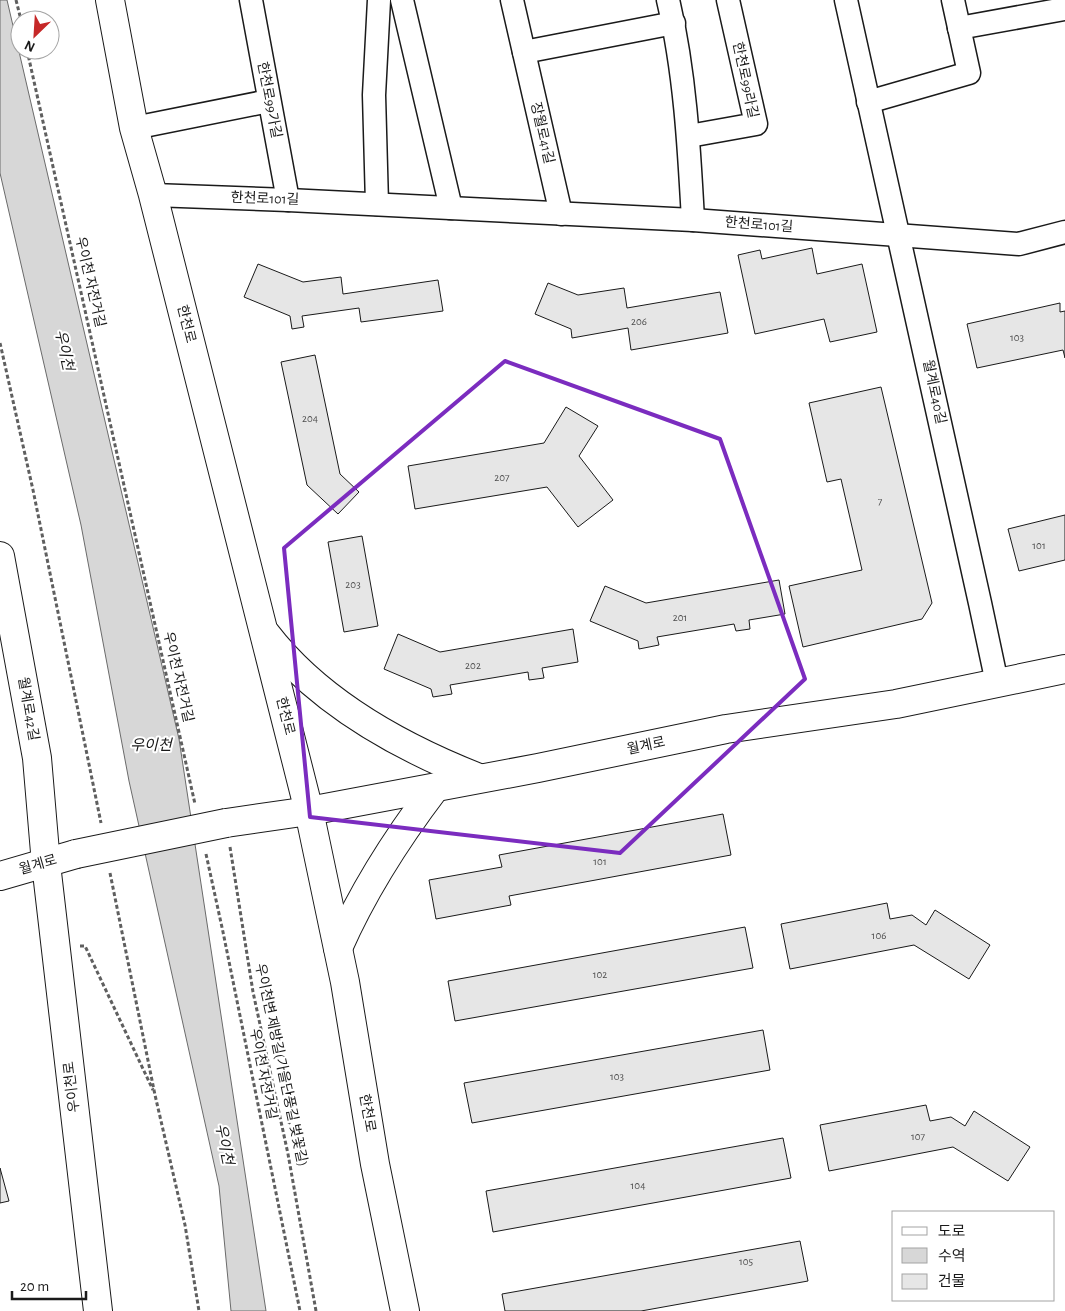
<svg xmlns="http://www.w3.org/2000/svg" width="1065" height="1311" font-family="'Alegreya Sans','Noto Sans KR',sans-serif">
	<rect width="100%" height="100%" fill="#fff"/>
	<polygon fill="#d7d7d7" stroke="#6a6a6a" points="0,0 7,0 179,739 266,1311 231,1311 219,1186 129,781 81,525 0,173"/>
	<g fill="#e6e6e6" stroke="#1a1a1a">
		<polygon points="812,248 817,274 862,264 877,332 830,342 824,319 755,334 738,255 760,250 762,259"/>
		<polygon points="258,264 303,282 341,277 343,294 438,280 443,311 361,322 359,308 302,316 304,327 292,329 290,316 244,297"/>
		<polygon points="548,283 578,295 624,288 627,308 720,292 728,333 631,350 628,328 572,338 571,329 535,314"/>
		<polygon points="1060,303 1060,312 1065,311 1065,358 1063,350 977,368 967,324"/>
		<polygon points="315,355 340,474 359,492 338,514 307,485 281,362"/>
		<polygon points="881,387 932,603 922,619 803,647 789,586 862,570 841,479 827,482 809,403"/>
		<polygon points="566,407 598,426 579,456 613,500 578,527 547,487 415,509 408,466 544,443"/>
		<polygon points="1065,515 1065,560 1019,571 1008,529"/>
		<polygon points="362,536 378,626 344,632 328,542"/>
		<polygon points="779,580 785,614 749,620 750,629 736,631 734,624 657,637 659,645 639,649 638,641 590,621 605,586 646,603"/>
		<polygon points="573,629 578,662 542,668 544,678 529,680 528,672 450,685 452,694 433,697 431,689 384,669 398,634 440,652"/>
		<polygon points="723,814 731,855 509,896 511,905 436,919 429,880 502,867 499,855"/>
		<polygon points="887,903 890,919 912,915 926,925 935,910 990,945 969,979 914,945 790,969 781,924"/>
		<polygon points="745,927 753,968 455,1021 448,981"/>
		<polygon points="763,1030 770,1070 472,1123 464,1083"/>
		<polygon points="926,1105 930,1121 951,1117 965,1126 974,1111 1030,1147 1008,1181 953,1147 829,1171 820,1125"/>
		<polygon points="783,1138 791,1178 493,1232 486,1191"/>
		<polygon points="0,1168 9,1201 0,1203"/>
		<polygon points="800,1241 808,1281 641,1311 505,1311 502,1294"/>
	</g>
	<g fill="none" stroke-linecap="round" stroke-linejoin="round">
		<g stroke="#1a1a1a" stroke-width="25">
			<g id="minor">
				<polyline points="251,0 288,200"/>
				<polyline points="402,0 451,208"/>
				<polyline points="512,0 561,214"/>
				<path d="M668,0c17,72 21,146 25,220"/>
				<polyline points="846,0 980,603 997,683"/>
				<polyline points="959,28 1064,9"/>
				<polyline points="524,52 674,23"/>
				<polyline points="868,102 969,73 953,0"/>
				<polyline points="134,128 269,101"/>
				<polyline points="689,136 756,124 728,0"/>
				<polyline points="153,195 288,200 693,220 1019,244 1065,232"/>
				<polyline points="377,204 374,95 379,0"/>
			</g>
		</g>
		<g stroke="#1a1a1a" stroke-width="30">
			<polyline id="tertiary" points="0,556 37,758 46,864 98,1311"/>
		</g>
		<g stroke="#1a1a1a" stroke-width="30">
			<g id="secondary">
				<polyline points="110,0 134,128 153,195 309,811 345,982 375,1164 405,1311"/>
				<path d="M266,634c53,69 134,113 213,144"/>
				<polyline points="226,823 309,811 538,768 726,729 896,704 1065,669"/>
				<polyline points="0,876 76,854"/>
				<path d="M338,948c25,-57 59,-110 97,-160"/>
			</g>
		</g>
		<g stroke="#5f5f5f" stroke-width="3" stroke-dasharray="4 2.5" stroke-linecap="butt">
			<polyline points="16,0 21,20"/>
			<polyline points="27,50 195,804"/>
			<polyline points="0,343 33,490 101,823"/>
			<polyline points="230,847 253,992 288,1154 316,1311"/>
			<polyline points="206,854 223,932 300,1311"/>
			<polyline points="110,873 155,1095 185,1225 199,1311"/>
			<polyline points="80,946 85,946 153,1090"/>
		</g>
		<use href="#minor" stroke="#fff" stroke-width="22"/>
		<use href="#tertiary" stroke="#fff" stroke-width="28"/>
		<use href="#secondary" stroke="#fff" stroke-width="28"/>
		<g stroke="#1a1a1a" stroke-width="30" stroke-linecap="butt">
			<polyline id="secondary-bridge" points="76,854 226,823"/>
		</g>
		<use href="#secondary-bridge" stroke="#fff" stroke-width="28"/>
	</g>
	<path fill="none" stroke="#7b2cbf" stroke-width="4" stroke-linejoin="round" d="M505,361l215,78 85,240 -185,174 -310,-36 -26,-269z"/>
	<g text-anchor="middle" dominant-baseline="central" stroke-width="4" stroke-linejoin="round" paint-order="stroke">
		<g font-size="11" fill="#4d4d4d">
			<text x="639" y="321">206</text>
			<text x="1017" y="337">103</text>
			<text x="310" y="418">204</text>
			<text x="502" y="477">207</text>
			<text x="880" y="501">7</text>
			<text x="1039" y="545">101</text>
			<text x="353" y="584">203</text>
			<text x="680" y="617">201</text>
			<text x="473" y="665">202</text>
			<text x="600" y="861">101</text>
			<text x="879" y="935">106</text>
			<text x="600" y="974">102</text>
			<text x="617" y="1076">103</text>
			<text x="918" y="1136">107</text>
			<text x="638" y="1185">104</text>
			<text x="746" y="1261">105</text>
		</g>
		<g font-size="14" fill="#1a1a1a" stroke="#fff">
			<text transform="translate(745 80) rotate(78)">한천로99라길</text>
			<text transform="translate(269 100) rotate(79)">한천로99가길</text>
			<text transform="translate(542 133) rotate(77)">장월로41길</text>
			<text transform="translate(265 199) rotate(2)">한천로101길</text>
			<text transform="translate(759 225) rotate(4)">한천로101길</text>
			<text transform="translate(90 282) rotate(77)">우이천 자전거길</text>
			<text transform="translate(186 324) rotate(76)">한천로</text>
			<text transform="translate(934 392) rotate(78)">월계로40길</text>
			<text transform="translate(178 677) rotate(77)">우이천 자전거길</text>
			<text transform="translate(28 709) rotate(80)">월계로42길</text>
			<text transform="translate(285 716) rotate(76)">한천로</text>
			<text transform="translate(646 746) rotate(-12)">월계로</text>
			<text transform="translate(38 865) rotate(-16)">월계로</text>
			<text transform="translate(281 1065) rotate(78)">우이천변 제방길(가을단풍길,벚꽃길)</text>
			<text transform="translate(263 1074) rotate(79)">우이천 자전거길</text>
			<text transform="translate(72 1087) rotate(-97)">우이천로</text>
			<text transform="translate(367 1113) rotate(80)">한천로</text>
		</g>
		<g font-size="15" font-style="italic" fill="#1a1a1a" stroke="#fff">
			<text transform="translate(64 350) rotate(78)">우이천</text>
			<text x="151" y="745">우이천</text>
			<text transform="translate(224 1144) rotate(79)">우이천</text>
		</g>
	</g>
	<rect x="892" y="1211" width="162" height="90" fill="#ffffff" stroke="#a3a3a3"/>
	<rect x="902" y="1227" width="25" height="8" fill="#ffffff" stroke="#a3a3a3"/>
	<text x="938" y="1236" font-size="15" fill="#1a1a1a">도로</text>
	<rect x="902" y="1248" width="25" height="15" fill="#d7d7d7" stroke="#a3a3a3"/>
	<text x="938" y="1261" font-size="15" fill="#1a1a1a">수역</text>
	<rect x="902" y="1274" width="25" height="15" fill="#e6e6e6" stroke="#a3a3a3"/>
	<text x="938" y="1286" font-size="15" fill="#1a1a1a">건물</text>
	<g transform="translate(35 35) rotate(205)"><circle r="24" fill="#ffffff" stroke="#a3a3a3"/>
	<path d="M0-4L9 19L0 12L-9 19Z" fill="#c62828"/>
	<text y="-8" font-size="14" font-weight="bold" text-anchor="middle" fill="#1a1a1a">N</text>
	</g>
	<path d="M12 1291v8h74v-8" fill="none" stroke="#1a1a1a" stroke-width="2.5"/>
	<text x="20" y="1291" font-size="15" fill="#1a1a1a" stroke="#ffffff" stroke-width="4" paint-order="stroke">20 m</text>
</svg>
